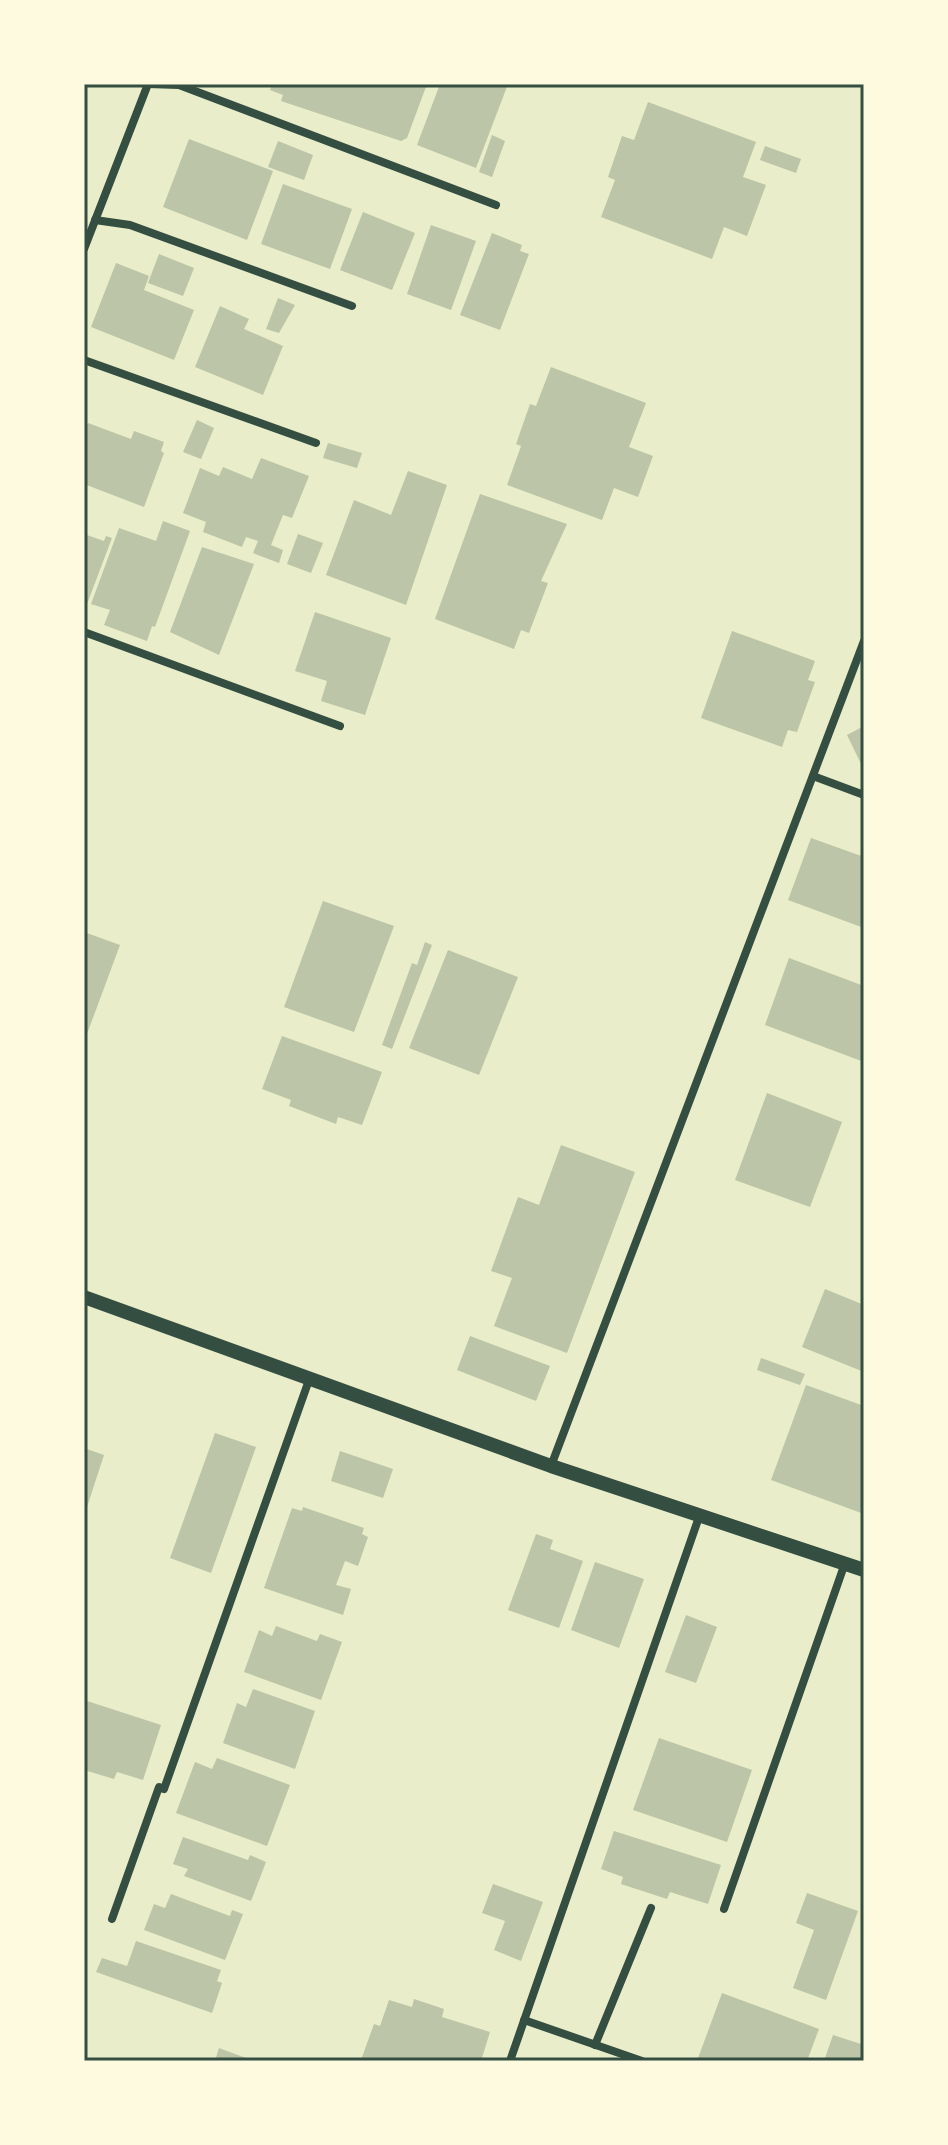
<svg xmlns="http://www.w3.org/2000/svg" width="948" height="2145" font-family="Barlow,sans-serif">
	<rect width="100%" height="100%" fill="#e9edc9"/>
	<g fill="#bcc5a7">
		<polygon points="272,84 427,84 407,138 401,141 281,101 283,95 270,90"/>
		<polygon points="440,84 508,84 476,168 417,145"/>
		<polygon points="648,102 756,142 743,177 766,185 747,236 724,227 712,259 601,217 615,180 608,177 622,136 634,140"/>
		<polygon points="492,135 505,141 492,177 479,172"/>
		<polygon points="189,139 273,171 247,240 163,207"/>
		<polygon points="278,141 313,155 304,180 268,167"/>
		<polygon points="765,146 801,159 796,173 760,160"/>
		<polygon points="283,184 352,209 330,269 261,244"/>
		<polygon points="363,212 415,233 392,290 340,270"/>
		<polygon points="431,225 476,241 451,310 407,294"/>
		<polygon points="492,233 522,245 520,251 529,254 500,330 460,315"/>
		<polygon points="159,254 194,268 183,296 148,283"/>
		<polygon points="116,263 149,276 144,290 194,310 174,360 91,327"/>
		<polygon points="278,298 295,305 279,333 266,329"/>
		<polygon points="220,306 249,319 244,329 283,346 263,395 195,367"/>
		<polygon points="551,367 646,403 629,447 653,456 638,497 614,488 602,520 507,485 521,446 516,444 530,404 536,406"/>
		<polygon points="197,420 214,428 201,459 183,452"/>
		<polygon points="88,423 131,439 134,431 164,442 161,451 164,453 144,507 84,484 84,427"/>
		<polygon points="328,443 362,453 357,468 323,458"/>
		<polygon points="261,458 309,476 292,518 283,515 271,545 283,550 279,563 253,553 258,541 246,537 242,547 203,532 206,522 183,513 200,468 219,476 223,467 252,479"/>
		<polygon points="408,471 447,485 406,605 326,575 354,500 391,515"/>
		<polygon points="480,494 567,524 541,581 548,583 529,633 521,630 514,649 435,619"/>
		<polygon points="163,521 190,531 155,627 152,626 147,641 104,625 110,610 91,604 119,528 156,541"/>
		<polygon points="84,534 104,541 106,536 112,538 84,612"/>
		<polygon points="298,534 323,543 311,573 287,564"/>
		<polygon points="202,547 254,564 219,655 170,632"/>
		<polygon points="315,612 391,638 365,715 321,701 327,681 295,671"/>
		<polygon points="732,631 815,661 808,680 815,682 797,732 788,730 782,747 701,718"/>
		<polygon points="864,726 864,770 847,735"/>
		<polygon points="811,838 864,857 864,928 788,900"/>
		<polygon points="323,901 394,926 354,1032 284,1007"/>
		<polygon points="84,932 120,945 84,1042"/>
		<polygon points="425,942 432,945 392,1049 382,1045 412,963 417,965"/>
		<polygon points="448,950 518,977 479,1075 409,1048"/>
		<polygon points="789,958 864,986 864,1062 765,1025"/>
		<polygon points="282,1036 382,1072 362,1125 338,1117 336,1124 289,1106 291,1100 262,1089"/>
		<polygon points="767,1093 842,1122 810,1207 735,1180"/>
		<polygon points="561,1145 635,1172 567,1353 494,1326 512,1278 491,1271 518,1197 539,1205"/>
		<polygon points="825,1289 864,1305 864,1372 802,1347"/>
		<polygon points="470,1336 550,1366 536,1401 457,1370"/>
		<polygon points="761,1358 805,1374 800,1385 757,1370"/>
		<polygon points="806,1385 864,1406 864,1514 771,1480"/>
		<polygon points="215,1433 256,1447 211,1573 170,1558"/>
		<polygon points="84,1448 104,1455 85,1513 84,1513"/>
		<polygon points="340,1451 393,1469 383,1498 331,1481"/>
		<polygon points="303,1507 364,1528 362,1534 368,1537 358,1566 345,1561 336,1585 351,1589 343,1615 264,1588 292,1508 302,1511"/>
		<polygon points="536,1534 553,1540 550,1549 583,1561 559,1628 508,1610"/>
		<polygon points="595,1562 644,1579 619,1648 571,1630"/>
		<polygon points="686,1615 717,1627 696,1683 665,1672"/>
		<polygon points="276,1626 317,1641 320,1634 342,1642 321,1700 244,1672 259,1630 272,1636"/>
		<polygon points="253,1689 315,1711 295,1769 223,1743 237,1703 246,1707"/>
		<polygon points="84,1700 161,1725 143,1780 117,1772 114,1779 84,1770"/>
		<polygon points="659,1738 752,1770 727,1842 633,1810"/>
		<polygon points="217,1758 290,1785 267,1846 176,1813 195,1762 212,1769"/>
		<polygon points="614,1831 721,1865 708,1904 670,1892 667,1899 621,1884 623,1877 601,1869"/>
		<polygon points="183,1837 248,1860 250,1855 266,1862 251,1901 184,1876 188,1869 173,1864"/>
		<polygon points="493,1884 543,1902 521,1961 494,1950 505,1921 482,1913"/>
		<polygon points="807,1893 858,1911 826,2000 793,1988 814,1930 796,1923"/>
		<polygon points="171,1894 230,1916 232,1910 243,1914 225,1960 144,1930 154,1904 165,1908"/>
		<polygon points="136,1941 221,1970 217,1981 222,1983 212,2013 96,1972 102,1958 127,1966"/>
		<polygon points="722,1993 819,2029 807,2061 697,2061"/>
		<polygon points="414,1999 444,2009 442,2017 490,2032 481,2061 361,2060 374,2024 380,2026 389,2000 412,2007"/>
		<polygon points="833,2035 864,2045 864,2061 824,2061"/>
		<polygon points="219,2048 254,2061 215,2061"/>
	</g>
	<g fill="none" stroke-linecap="round" stroke-linejoin="round">
		<g stroke="#344e41" stroke-width="8">
			<polyline points="148,84 179,85 496,205"/>
			<polyline points="95,220 130,225 352,306"/>
			<polyline points="84,249 148,84"/>
			<polyline points="84,360 316,443"/>
			<polyline points="84,632 340,726"/>
			<polyline points="813,776 864,795"/>
			<polyline points="551,1466 864,641"/>
			<polyline points="724,1909 845,1563"/>
			<polyline points="112,1919 159,1787 164,1789 309,1380"/>
			<polyline points="524,2020 642,2061"/>
			<polyline points="595,2045 651,1908"/>
			<polyline points="510,2061 699,1517"/>
		</g>
		<polyline stroke="#344e41" stroke-width="14" points="84,1297 551,1466 864,1570"/>
	</g>
	<rect width="948" height="2145" fill="none" stroke="#fefae0" stroke-width="172"/>
	<rect x="86" y="86" width="776" height="1973" fill="none" stroke="#344e41" stroke-width="3"/>
</svg>
